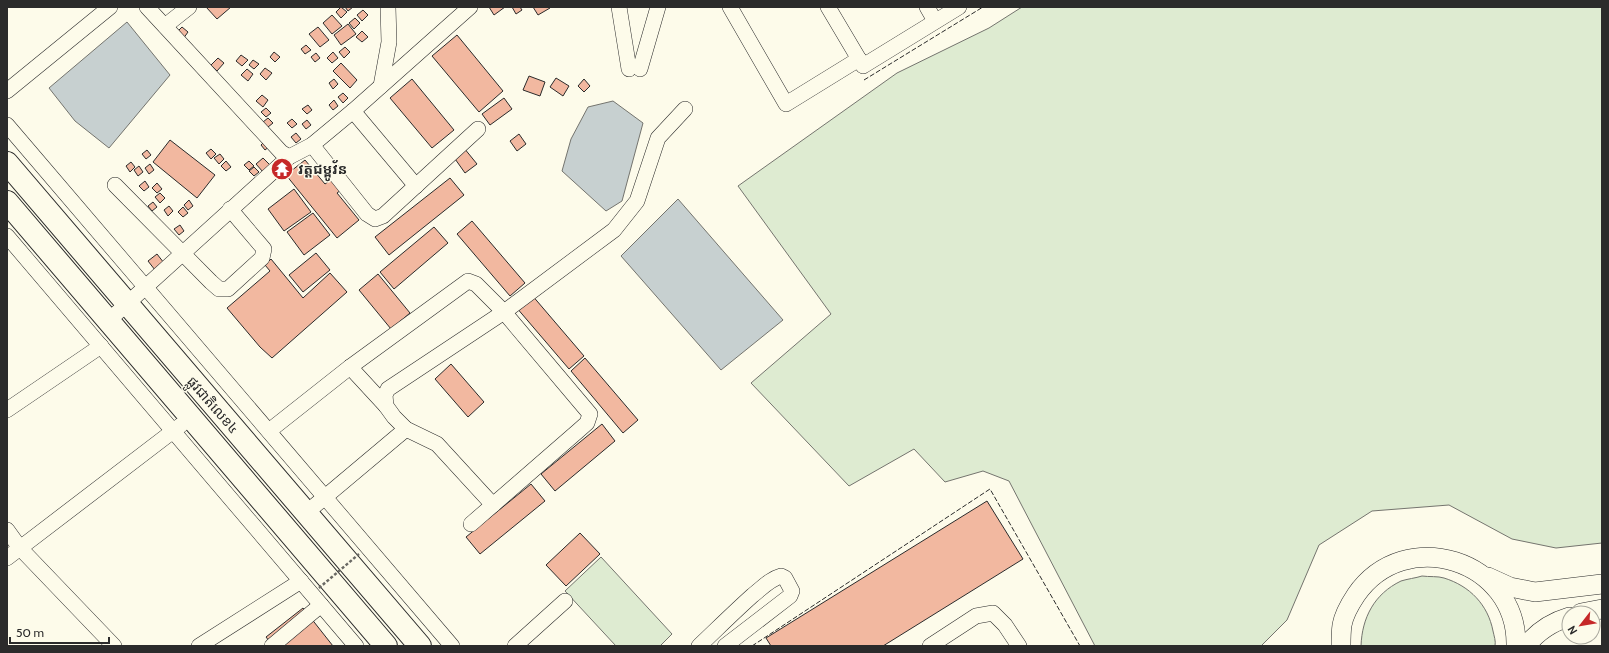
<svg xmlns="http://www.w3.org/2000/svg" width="1609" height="653" font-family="Cabin,'Noto Sans Khmer',sans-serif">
	<rect width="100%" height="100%" fill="#fdfbea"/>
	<g fill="#deebd1" stroke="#74746e">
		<polygon points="1022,7 1602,7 1602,543 1556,548 1512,539 1449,505 1372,511 1319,545 1287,620 1261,646 1095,646 1009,481 983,471 945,482 914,449 849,486 751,383 831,314 738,186 897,73 989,28"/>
		<polygon points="601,557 672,634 660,646 616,646 565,591"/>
		<path d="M1422,576c7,1 16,0 22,2 26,8 44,27 49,53 1,5 3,10 2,15h-134c1,-28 13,-52 40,-65 6,-2 15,-3 21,-5z"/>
	</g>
	<g fill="#c7d0d0" stroke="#74746e">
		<polygon points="127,22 170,75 109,148 75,121 49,88"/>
		<polygon points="613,101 643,123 622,201 606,211 562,171 571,139 588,107"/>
		<polygon points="678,199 783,320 721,370 621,256"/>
	</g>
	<g fill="#f2b8a0" stroke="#2b2b2b">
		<polygon points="206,7 231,7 217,19"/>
		<polygon points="341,7 347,12 341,18 336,12"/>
		<polygon points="345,7 353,7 348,11"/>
		<polygon points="489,7 505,7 494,15"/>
		<polygon points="512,7 520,7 522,10 516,14"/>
		<polygon points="533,7 549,7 550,8 538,15"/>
		<polygon points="363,10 368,15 362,21 357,15"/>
		<polygon points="332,15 342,26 332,34 323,23"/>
		<polygon points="355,18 360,23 354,29 349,23"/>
		<polygon points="348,24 356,34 341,45 334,35"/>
		<polygon points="182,27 188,32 183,39 176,33"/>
		<polygon points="318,27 329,40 320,47 309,34"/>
		<polygon points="362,31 368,37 362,42 356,37"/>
		<polygon points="457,35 503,91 479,112 432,56"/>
		<polygon points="306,45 311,50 305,54 301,49"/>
		<polygon points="345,47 350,52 344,58 339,52"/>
		<polygon points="274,52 280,57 275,62 270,57"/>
		<polygon points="333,52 338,58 332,63 327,58"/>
		<polygon points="316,53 320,58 315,62 311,57"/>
		<polygon points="241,55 248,60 242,66 236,61"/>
		<polygon points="218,58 224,63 217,71 211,65"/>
		<polygon points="253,60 259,64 254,69 249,65"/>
		<polygon points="341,63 357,80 350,88 333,71"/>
		<polygon points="265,68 272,73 266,80 260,74"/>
		<polygon points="247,69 253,74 248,81 241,75"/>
		<polygon points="529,76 545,82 540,96 523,90"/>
		<polygon points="556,78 569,86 563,96 550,87"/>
		<polygon points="334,79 338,84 333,89 329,83"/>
		<polygon points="412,79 454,130 432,148 390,98"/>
		<polygon points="584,79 590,86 584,92 578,86"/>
		<polygon points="343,93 348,98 343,103 338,97"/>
		<polygon points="262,95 268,100 263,107 256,101"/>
		<polygon points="504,98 512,109 490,125 482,114"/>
		<polygon points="334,100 338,106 333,110 329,105"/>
		<polygon points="308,105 312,110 307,114 302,109"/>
		<polygon points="266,108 271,113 266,117 261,112"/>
		<polygon points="268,118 273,123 268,127 263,122"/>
		<polygon points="292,119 297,124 292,128 287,123"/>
		<polygon points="307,120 311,125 306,129 302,124"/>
		<polygon points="296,133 301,139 296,143 291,137"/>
		<polygon points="519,134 526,144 517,151 510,141"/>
		<polygon points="170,140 215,175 197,198 153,162"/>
		<polygon points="266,140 270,146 265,150 261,145"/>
		<polygon points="464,148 477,164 465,173 453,156"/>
		<polygon points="211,149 216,154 211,159 206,153"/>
		<polygon points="147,150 151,155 146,159 142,154"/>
		<polygon points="220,154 224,159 219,164 214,158"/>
		<polygon points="263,158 270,165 263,172 256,164"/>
		<polygon points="305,160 325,184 332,179 341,190 337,193 359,220 337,238 286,175"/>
		<polygon points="226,161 231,167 226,171 221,166"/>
		<polygon points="249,161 254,166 249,170 244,165"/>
		<polygon points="131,162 135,167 130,172 126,166"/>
		<polygon points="150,164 154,170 149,174 145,168"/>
		<polygon points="139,166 143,172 138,176 134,170"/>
		<polygon points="254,167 259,172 254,176 249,171"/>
		<polygon points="450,178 464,195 389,255 375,237"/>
		<polygon points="145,181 149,187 144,191 139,186"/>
		<polygon points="157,183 162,189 157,193 152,188"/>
		<polygon points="294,189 311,212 284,231 268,209"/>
		<polygon points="160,193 165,198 160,203 155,197"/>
		<polygon points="189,200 193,206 188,210 184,205"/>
		<polygon points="153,202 157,207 152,211 148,206"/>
		<polygon points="169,206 173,211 168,216 164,210"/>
		<polygon points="183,207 188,213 183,217 178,212"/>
		<polygon points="313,213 330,235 304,255 287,232"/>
		<polygon points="472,221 525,283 510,296 457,234"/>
		<polygon points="180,225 184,231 179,235 174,229"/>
		<polygon points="434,227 448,243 394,289 380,272"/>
		<polygon points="316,253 330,270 303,292 289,275"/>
		<polygon points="157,254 164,263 155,270 148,261"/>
		<polygon points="271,259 303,298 330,273 347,292 272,358 260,347 227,308 270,271 265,265"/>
		<polygon points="378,274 410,313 391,329 359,290"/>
		<polygon points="531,294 584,356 569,369 516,307"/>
		<polygon points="585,358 638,420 623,433 571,371"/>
		<polygon points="451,364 484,402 468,417 435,379"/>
		<polygon points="602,424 615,441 555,491 541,474"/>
		<polygon points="531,484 545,501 480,554 466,537"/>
		<polygon points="987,501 1023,559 883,646 771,646 766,638"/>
		<polygon points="580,533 600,554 566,586 546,565"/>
		<polygon points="303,608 333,646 273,646 266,637"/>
	</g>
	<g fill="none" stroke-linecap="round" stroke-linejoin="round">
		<g stroke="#2b2b2b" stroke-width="16">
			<g id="minor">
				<polyline points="619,7 629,69"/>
				<polyline points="730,7 786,104 859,59"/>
				<polyline points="828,7 863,66 959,7"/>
				<polyline points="927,7 935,21"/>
				<polyline points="165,26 189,7"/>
				<polyline points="640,69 658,7"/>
				<polyline points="381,86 389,42 388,7"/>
				<polyline points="7,91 110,7"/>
				<polyline points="353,111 416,186"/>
				<polyline points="7,125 452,646"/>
				<polyline points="312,145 353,111 470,7"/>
				<polyline points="289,157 312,145 367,214 375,219 383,216 478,129"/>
				<polyline points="115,185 211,282 219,289 228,289 262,258 264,249 230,209"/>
				<polyline points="7,236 356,646"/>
				<polyline points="108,321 289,157 281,152 147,7"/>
				<polyline points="350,367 386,406"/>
				<polyline points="7,410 101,346"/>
				<polyline points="269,431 350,367 468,281 476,284 504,312 590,414 587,423 578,431 471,524"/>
				<polyline points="493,505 437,444 406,429 394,417 386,406 385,395 388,389 504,312 614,230 637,201 658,138 685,109"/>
				<polyline points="306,513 406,429"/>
				<polyline points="7,530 20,548 114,646"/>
				<polyline points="7,558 181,425"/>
				<polyline points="199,646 301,581"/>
				<polyline points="272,646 321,605"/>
				<polyline points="515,646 565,601"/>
				<path d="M699,646c18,-17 35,-34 54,-51 9,-7 17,-16 28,-19l4,2 7,13 -2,5 -65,50"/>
				<polyline points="930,646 976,616 993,613 1005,625 1019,646"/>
			</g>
		</g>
		<g stroke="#2b2b2b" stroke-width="20">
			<g id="major">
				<polyline points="1488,577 1510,587 1535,592 1602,584"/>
				<polyline points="1581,613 1602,609"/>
				<path d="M1341,646c0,-7 0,-14 1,-21 2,-11 8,-21 14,-30 49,-71 162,-35 160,51"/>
				<path d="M1526,646c11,-14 26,-24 43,-29"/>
			</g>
		</g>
		<g stroke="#2b2b2b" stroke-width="24">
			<g id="highway">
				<polyline points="7,163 420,646"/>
				<polyline points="7,202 386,646"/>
			</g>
		</g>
		<use href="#minor" stroke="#fdfbea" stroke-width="15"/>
		<use href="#major" stroke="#fdfbea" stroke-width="19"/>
		<use href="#highway" stroke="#fdfbea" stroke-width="22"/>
		<polyline stroke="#6a6964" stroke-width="2.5" stroke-dasharray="3 2" stroke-linecap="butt" points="319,588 359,554"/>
		<g stroke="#2b2b2b" stroke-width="1" stroke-dasharray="5 2" stroke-linecap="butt">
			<polyline points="864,80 983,7"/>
			<polyline points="752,646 990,489 1080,646"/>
		</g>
	</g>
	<defs>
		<g id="temple-disc" transform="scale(1.15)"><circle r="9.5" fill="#c62828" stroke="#fdfbea"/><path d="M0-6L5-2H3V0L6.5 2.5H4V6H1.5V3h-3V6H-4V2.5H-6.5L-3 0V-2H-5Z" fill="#fff"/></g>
	</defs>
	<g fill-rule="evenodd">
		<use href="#temple-disc" x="282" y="169"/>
	</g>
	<g text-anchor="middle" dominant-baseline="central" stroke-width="3" stroke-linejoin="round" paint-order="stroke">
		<g font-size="14" font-weight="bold" fill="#2b2b2b" stroke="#fdfbea" text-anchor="start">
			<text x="298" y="169">វត្តជម្ពូវ័ន</text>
		</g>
		<g font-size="14" fill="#2b2b2b" stroke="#fdfbea">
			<text transform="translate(213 405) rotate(49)">ផ្លូវជាតិលេខ៤</text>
		</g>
	</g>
	<rect width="1609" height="653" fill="none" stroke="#2b2b2b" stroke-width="16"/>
	<g transform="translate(1581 625) rotate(239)"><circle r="19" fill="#fdfbea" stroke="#a9a89e"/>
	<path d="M0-3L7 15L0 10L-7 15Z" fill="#c62828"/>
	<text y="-6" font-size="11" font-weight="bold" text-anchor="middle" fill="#2b2b2b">N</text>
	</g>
	<path d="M10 637v6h99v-6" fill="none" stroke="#2b2b2b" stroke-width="2"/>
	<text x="16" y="637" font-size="12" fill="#2b2b2b" stroke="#fdfbea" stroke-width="3" paint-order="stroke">50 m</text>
</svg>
